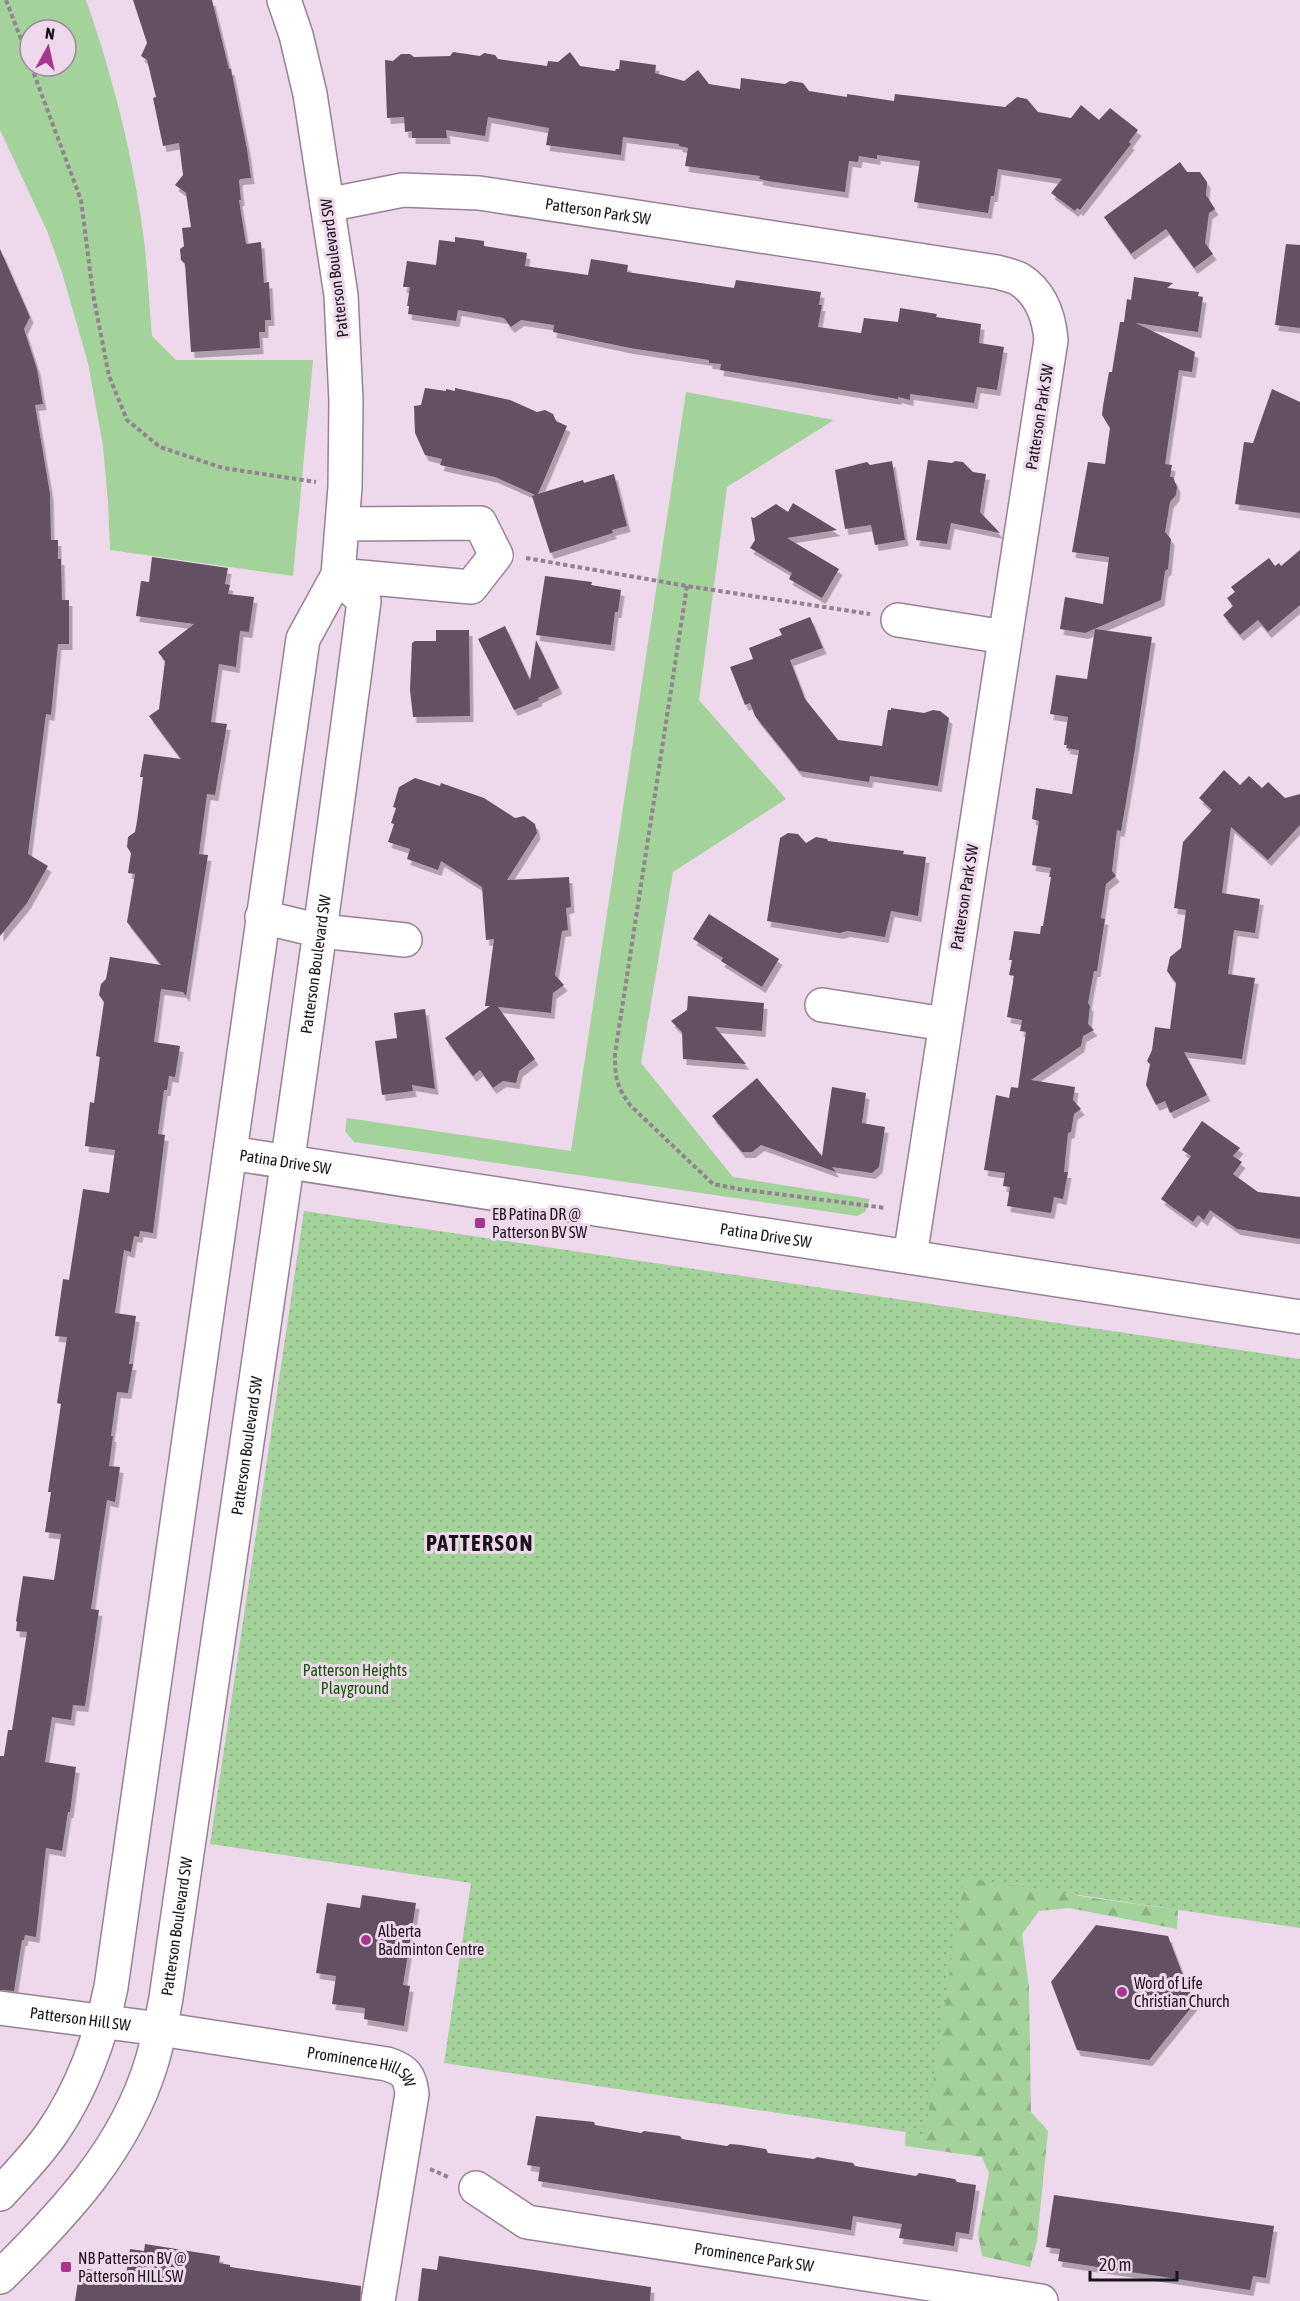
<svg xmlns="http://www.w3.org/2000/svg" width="1300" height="2301" font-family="'Asap Condensed',sans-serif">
	<defs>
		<pattern id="forest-firs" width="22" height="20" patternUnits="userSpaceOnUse" patternTransform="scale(1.5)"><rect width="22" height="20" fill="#a4d29b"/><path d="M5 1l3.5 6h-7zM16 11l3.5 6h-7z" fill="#8db385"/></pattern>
		<pattern id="park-dots" width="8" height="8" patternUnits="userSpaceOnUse" patternTransform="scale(1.5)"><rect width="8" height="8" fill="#a4d29b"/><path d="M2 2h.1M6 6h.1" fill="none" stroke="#8db385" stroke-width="1.8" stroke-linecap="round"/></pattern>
		<filter id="shadow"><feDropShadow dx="3.5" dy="6" stdDeviation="0" flood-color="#0004"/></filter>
	</defs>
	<rect width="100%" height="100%" fill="#eed8ec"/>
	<g fill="#a4d29b" fill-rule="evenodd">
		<path d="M0,0h86c27,77 48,159 58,240 4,32 5,64 8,96l24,24h137l-20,216 -183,-26 -2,-48 -5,-56 -15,-83 -25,-87 -15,-43 -48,-103zM30,30h36v36h-36z"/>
		<polygon points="686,392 834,420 727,487 699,700 786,799 673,872 641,1063 733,1177 870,1199 865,1212 857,1216 354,1142 345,1131 347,1118 571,1151"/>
	</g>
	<polygon fill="url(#forest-firs)" points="920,1861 1020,1869 1079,1896 1178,1910 1177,1929 1069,1908 1039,1911 1022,1934 1029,1988 1031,2112 1048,2131 1037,2241 1030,2267 982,2256 978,2234 989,2173 982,2157 905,2146"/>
	<polygon fill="url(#park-dots)" points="304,1211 1300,1359 1300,1928 964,1878 925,2135 444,2063 471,1883 210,1844"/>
	<g fill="#645163" filter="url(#shadow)">
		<polygon points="133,0 212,0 229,69 231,69 247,149 251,178 240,179 239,181 241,200 239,200 246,244 261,242 264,283 269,282 271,320 265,320 265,332 259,332 260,348 191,352 185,264 181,260 180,249 184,246 182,228 191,227 186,193 175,185 183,175 179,143 163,146 153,98 156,97 147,60 141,56 147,43"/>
		<polygon points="453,52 480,56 484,53 495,55 498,59 547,66 548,61 558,62 570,52 580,66 615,71 616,69 619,69 620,60 656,65 655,73 684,81 698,70 709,84 740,89 741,78 785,84 790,81 803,83 809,91 847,97 847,94 894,101 895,94 1005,107 1017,97 1027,99 1038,112 1071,118 1081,105 1099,120 1110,108 1138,130 1129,142 1131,144 1080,210 1077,208 1075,211 1051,193 1062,179 998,169 994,196 991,196 988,213 914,202 920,161 877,155 877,159 859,156 858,162 849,161 845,192 768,181 759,179 760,176 685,166 688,148 679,146 679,144 623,137 621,155 546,145 549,128 488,117 485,136 446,130 447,138 412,138 412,131 405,132 404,117 387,118 385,60 393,61 401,54 410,54 414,57 450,56"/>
		<polygon points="1180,162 1187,172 1200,172 1207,182 1206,195 1215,209 1209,213 1205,243 1213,254 1194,268 1166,229 1131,254 1104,217"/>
		<polygon points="455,237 484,241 484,246 527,253 525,266 588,275 591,259 628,265 627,272 734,288 736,280 821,292 819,305 822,305 818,327 861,333 864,318 898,322 900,308 937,314 936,317 981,324 979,343 1004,347 997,390 977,387 974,403 910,394 910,400 898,397 898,399 720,370 721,364 709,363 709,360 630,348 553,332 554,325 521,320 511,327 504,318 458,310 456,321 408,314 409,306 407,306 410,287 403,287 407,261 436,265 439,240 455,242"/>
		<polygon points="1286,244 1300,245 1300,328 1275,325"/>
		<polygon points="0,249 30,317 24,329 37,369 43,404 35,405 50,494 51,540 58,540 58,559 61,559 62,600 69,600 69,644 58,644 51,715 46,714 28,854 48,866 27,903 0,936"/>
		<polygon points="1134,277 1173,283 1167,288 1199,292 1198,296 1203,297 1198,332 1136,323 1195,352 1192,372 1179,370 1165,464 1172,465 1170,477 1173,477 1177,487 1176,495 1170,502 1165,532 1171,539 1168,569 1165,571 1161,600 1085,633 1060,629 1065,597 1103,604 1109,557 1072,552 1088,462 1105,464 1110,428 1102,415 1103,406 1109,372 1112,372 1120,322 1124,322 1127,299 1131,300"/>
		<polygon points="425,388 446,391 446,389 455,391 455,388 510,400 537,412 545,410 553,414 556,421 567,426 538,494 583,480 584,483 614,474 627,526 612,530 613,533 550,553 532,496 535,495 495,477 440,465 442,459 425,455 415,433 414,406 421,405"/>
		<polygon points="1272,389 1300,402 1300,513 1235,504 1244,442 1253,443"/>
		<polygon points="928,460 952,463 955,461 963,462 973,472 986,474 980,512 1000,533 951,523 947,544 916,540"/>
		<polygon points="892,461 905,540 875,545 871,525 845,529 835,470 867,462 870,465"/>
		<polygon points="793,503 837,530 787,538 839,569 822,598 789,579 792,573 750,548 755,540 751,517 754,518 776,504 788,512"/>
		<polygon points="1300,550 1300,605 1268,632 1258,620 1240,635 1223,615 1233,606 1227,598 1235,592 1231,587 1269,558 1275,566 1279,563 1281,566"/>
		<polygon points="152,557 228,568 225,584 230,585 228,594 254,597 249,632 240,631 236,667 219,664 211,722 227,724 215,795 207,794 199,854 208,855 186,996 183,992 161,989 154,1042 180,1046 175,1077 169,1076 167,1090 164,1090 158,1134 165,1135 153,1233 140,1231 139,1237 134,1236 131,1252 124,1250 115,1313 136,1316 129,1364 133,1364 128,1393 117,1392 111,1436 113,1436 109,1466 120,1467 115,1502 107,1500 91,1609 99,1610 85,1706 73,1705 71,1720 52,1717 45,1762 76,1767 70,1812 68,1812 62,1851 46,1848 36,1937 25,1935 24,1940 22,1940 14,1991 0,1990 0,1756 4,1756 8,1730 12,1730 27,1632 16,1631 17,1622 16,1621 23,1576 54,1580 61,1534 45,1532 51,1492 48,1492 61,1404 57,1403 67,1337 55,1336 63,1279 69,1280 83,1189 109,1193 115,1150 85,1146 90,1102 94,1103 100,1057 96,1056 104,1002 99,995 101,984 106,979 110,957 161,965 127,922 135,874 128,873 131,853 127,847 128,837 135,832 137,821 143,777 140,777 144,754 181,759 149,716 159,709 165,661 158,652 194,624 136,616 141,581 149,582"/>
		<polygon points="545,576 592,582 591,585 621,590 618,612 615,612 611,645 536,635"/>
		<polygon points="810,617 823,648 790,660 805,699 838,740 882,746 888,710 891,710 891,708 924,713 933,710 940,711 949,718 938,786 870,776 869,782 799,771 755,716 750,703 745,705 730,667 753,659 749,648 782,635 779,629"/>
		<polygon points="505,626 530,680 536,640 559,688 538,698 539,700 514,710 478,639"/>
		<polygon points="1095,629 1152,637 1134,755 1121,831 1117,830 1112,871 1116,876 1106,884 1101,918 1105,919 1097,971 1094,971 1088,1003 1090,1006 1088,1024 1094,1030 1083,1036 1081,1046 1031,1080 1075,1087 1073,1100 1081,1109 1074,1114 1071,1132 1068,1133 1064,1172 1068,1172 1063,1199 1054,1197 1051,1213 1007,1206 1010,1187 1003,1186 1005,1173 984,1170 996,1095 1009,1098 1011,1087 1018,1088 1026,1032 1020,1031 1022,1020 1007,1017 1014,976 1009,975 1012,960 1009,960 1014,931 1040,934 1041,926 1043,926 1051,877 1049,877 1051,868 1032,865 1039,821 1032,819 1036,788 1072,794 1079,750 1066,748 1067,745 1064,745 1068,717 1050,714 1056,675 1087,679"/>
		<polygon points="436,630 469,630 470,716 413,717 410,690 412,643 415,641 436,641"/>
		<polygon points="1224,770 1240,785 1249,776 1262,788 1268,782 1285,798 1300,794 1300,825 1268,860 1231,827 1222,893 1260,899 1255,933 1234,930 1228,974 1255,978 1242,1059 1184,1052 1207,1095 1170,1113 1165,1101 1156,1105 1146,1085 1150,1064 1147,1061 1152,1050 1155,1027 1170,1029 1176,983 1167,971 1170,957 1181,948 1186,910 1174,908 1183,842 1212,810 1199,798"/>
		<polygon points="415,778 440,786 441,783 484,798 515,818 524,816 535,824 537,833 507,880 569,877 571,907 566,908 568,930 562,931 555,975 564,985 553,993 551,1013 498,1007 535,1059 519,1071 516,1083 503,1081 493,1088 480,1070 473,1076 445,1038 490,1006 485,1006 494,939 486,940 482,887 441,861 438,870 407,859 410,849 388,842 394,824 391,823 396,808 393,807 399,787"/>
		<polygon points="788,833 798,834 806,843 816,837 827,839 828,841 904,851 903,854 926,857 918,916 891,911 885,937 847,931 840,933 767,921 780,838"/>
		<polygon points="709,914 779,959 762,987 721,961 723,958 693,939"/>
		<polygon points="688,996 764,1003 762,1031 715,1027 746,1064 683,1059 682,1032 671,1021 687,1010"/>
		<polygon points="425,1009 435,1089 412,1085 413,1091 382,1095 375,1041 397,1038 394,1013"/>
		<polygon points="757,1078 822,1156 832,1087 866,1093 862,1123 885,1127 879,1167 872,1173 832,1167 836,1172 761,1145 752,1152 742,1152 712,1116"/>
		<polygon points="1202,1121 1240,1148 1233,1156 1242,1162 1233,1174 1258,1192 1300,1197 1300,1239 1237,1229 1210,1210 1204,1220 1198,1215 1193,1222 1161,1199 1191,1156 1182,1150"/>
		<polygon points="362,1895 416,1903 403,1985 410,1986 404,2026 364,2019 365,2008 332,2004 336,1976 316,1973 327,1903 360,1908"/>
		<polygon points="1096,1925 1168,1936 1194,2004 1149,2060 1077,2050 1051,1982"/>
		<polygon points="536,2116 594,2122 595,2125 641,2133 644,2131 680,2136 682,2139 727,2146 730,2144 741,2145 766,2149 768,2153 814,2159 817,2157 828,2159 853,2163 855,2166 916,2176 919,2173 955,2179 957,2182 976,2185 969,2234 956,2232 954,2246 899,2238 902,2224 853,2216 851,2230 538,2181 540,2167 527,2165"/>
		<polygon points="1054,2195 1274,2226 1266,2278 1253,2276 1250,2290 1058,2261 1060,2249 1046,2247"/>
		<polygon points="145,2244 220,2256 219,2263 230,2265 230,2267 361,2286 360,2301 75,2301 80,2268 126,2275 130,2249 144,2251"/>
		<polygon points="439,2256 651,2287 650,2301 418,2301 422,2268 437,2270"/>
	</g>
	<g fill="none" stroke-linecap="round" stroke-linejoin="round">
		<g stroke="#968294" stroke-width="36">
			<g id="minor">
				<path id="s1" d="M327,205l76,-15 76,3 518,79c7,2 16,4 22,7 22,14 30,37 32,61l-141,917"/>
				<polyline points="338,575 471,587 496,555 480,523 343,524"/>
				<polyline points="898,620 1005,637"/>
				<polyline points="262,917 321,931 405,940"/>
				<polyline points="822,1005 945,1024"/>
				<path id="s2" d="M230,1153l1070,164"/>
				<path id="s3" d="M0,2008l160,21 227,35c18,6 23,11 25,30l-34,207"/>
				<path id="s4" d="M476,2188l51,34 514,79"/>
				<path d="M0,2194c18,-20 37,-39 52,-61 29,-42 49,-95 59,-146l192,-1348 35,-64 7,-88 1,-86 -5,-106 -31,-201 -14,-59 -12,-35"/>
				<path id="s5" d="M0,2277c63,-62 126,-128 152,-216 6,-20 10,-42 14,-63 67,-465 138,-930 198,-1397l-26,-26"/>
			</g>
		</g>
		<g stroke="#938391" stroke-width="4" stroke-dasharray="4.5 3" stroke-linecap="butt">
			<polyline points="6,0 30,63"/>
			<polyline points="31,66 81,200 93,294 109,376 127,420 160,447 223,468 316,482"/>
			<polyline points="526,558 687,586 870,614"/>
			<path d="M687,586l-72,468c0,24 1,32 16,52l82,78 26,5 147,19"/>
			<polyline points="430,2169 448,2177"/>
		</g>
		<use href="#minor" stroke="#fff" stroke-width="33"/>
	</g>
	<g fill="#a83691" stroke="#eed8ec" stroke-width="2">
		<rect x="474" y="1217" width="12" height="12" rx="3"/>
		<circle cx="366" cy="1940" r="6"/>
		<circle cx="1122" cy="1992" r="6"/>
		<rect x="60" y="2261" width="12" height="12" rx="3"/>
	</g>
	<g text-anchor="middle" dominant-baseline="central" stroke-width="6" stroke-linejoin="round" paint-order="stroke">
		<g font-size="16" fill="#1b131a" stroke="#eed8ec">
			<text stroke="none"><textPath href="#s1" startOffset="274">Patterson Park SW</textPath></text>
			<text transform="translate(334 268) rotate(-97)">Patterson Boulevard SW</text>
			<text transform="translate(1039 417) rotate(-81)">Patterson Park SW</text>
			<text transform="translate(964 897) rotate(-81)">Patterson Park SW</text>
			<text stroke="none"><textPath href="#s5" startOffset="1376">Patterson Boulevard SW</textPath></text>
			<text stroke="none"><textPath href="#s2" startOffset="56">Patina Drive SW</textPath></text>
			<text stroke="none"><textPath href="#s2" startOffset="542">Patina Drive SW</textPath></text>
			<text stroke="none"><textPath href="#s5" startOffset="890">Patterson Boulevard SW</textPath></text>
			<text stroke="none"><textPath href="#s5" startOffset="404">Patterson Boulevard SW</textPath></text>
			<text stroke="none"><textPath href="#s3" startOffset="81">Patterson Hill SW</textPath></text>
			<text stroke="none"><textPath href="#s3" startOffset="368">Prominence Hill SW</textPath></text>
			<text stroke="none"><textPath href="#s4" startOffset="291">Prominence Park SW</textPath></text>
		</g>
		<g font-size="16" fill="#1b131a" stroke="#eed8ec" text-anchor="start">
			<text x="492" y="1214">EB Patina DR @<tspan x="492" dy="18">Patterson BV SW</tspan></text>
			<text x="378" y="1931">Alberta<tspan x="378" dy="18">Badminton Centre</tspan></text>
			<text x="1134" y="1983">Word of Life<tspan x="1134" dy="18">Christian Church</tspan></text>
			<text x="78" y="2258">NB Patterson BV @<tspan x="78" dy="18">Patterson HILL SW</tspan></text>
		</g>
		<g font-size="16" fill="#0e5600" stroke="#eed8ec">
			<text x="355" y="1670">Patterson Heights<tspan x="355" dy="18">Playground</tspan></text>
		</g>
		<g font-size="22" font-weight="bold" letter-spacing="1.5" fill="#1b131a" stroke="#eed8ec">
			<text x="480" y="1543">PATTERSON</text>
		</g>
	</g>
	<g transform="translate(48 48) rotate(8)"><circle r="28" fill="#eed8ec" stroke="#9a8998" stroke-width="1.5"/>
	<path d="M0-4.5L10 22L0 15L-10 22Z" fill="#a83691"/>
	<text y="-9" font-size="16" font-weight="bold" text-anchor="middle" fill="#1b131a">N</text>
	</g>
	<path d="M1090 2271v9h87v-9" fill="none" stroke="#1b131a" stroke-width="3"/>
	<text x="1099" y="2271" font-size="18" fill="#1b131a" stroke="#eed8ec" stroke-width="4.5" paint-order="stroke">20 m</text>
</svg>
